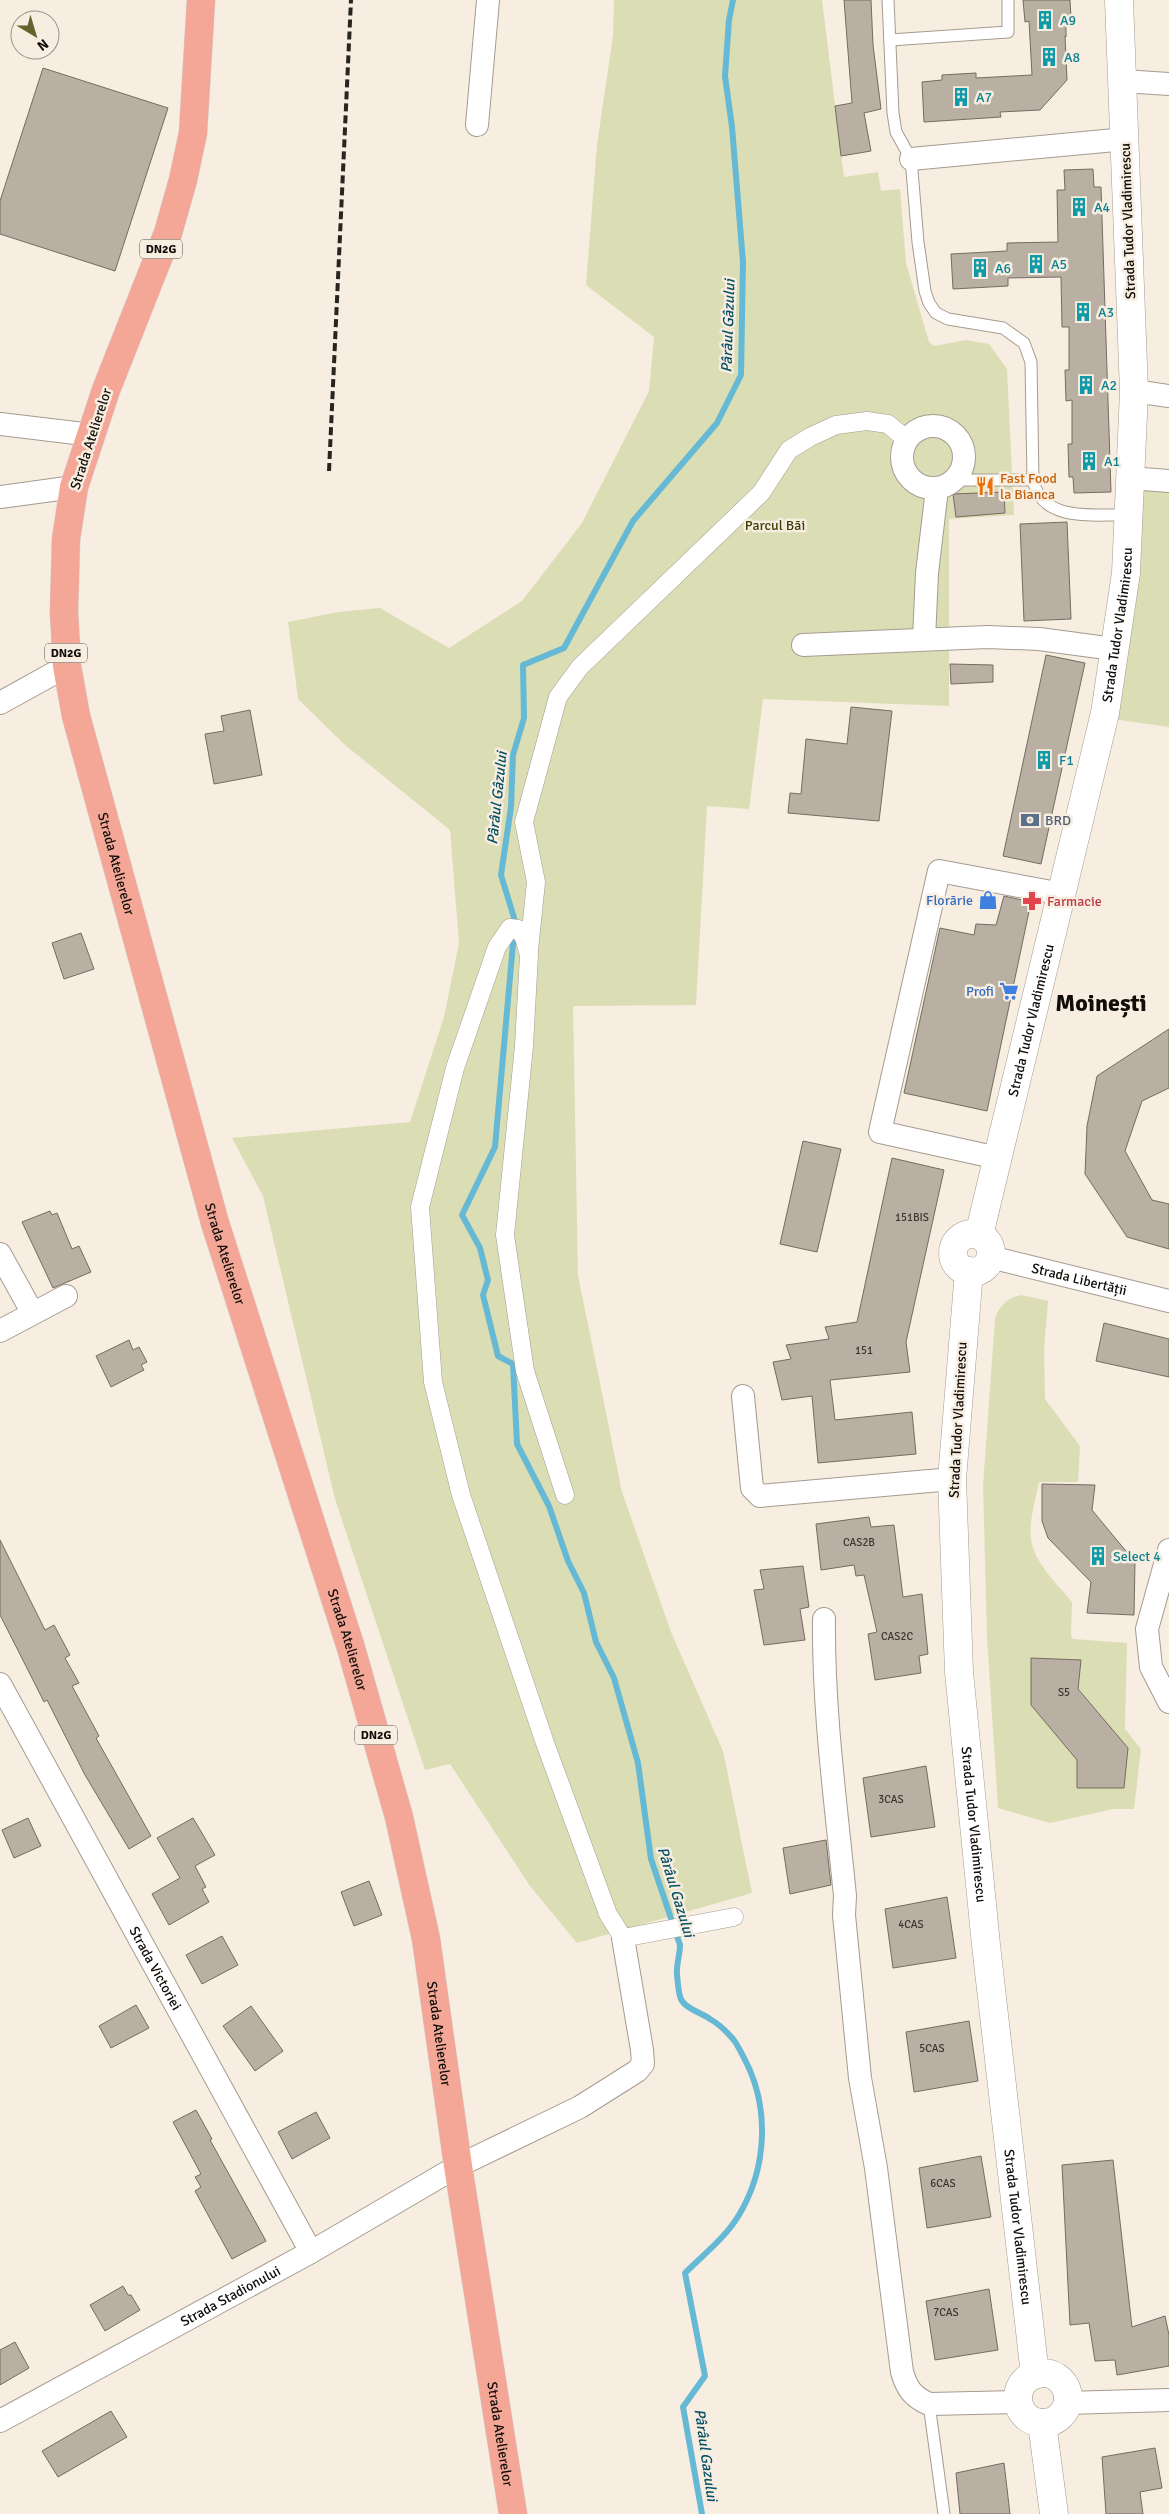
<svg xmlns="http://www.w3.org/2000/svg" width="1169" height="2514" font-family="Signika,sans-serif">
	<rect width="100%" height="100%" fill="#f7ede0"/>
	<g fill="#dbdeb4">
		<polygon points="614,0 822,0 844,177 878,172 881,191 900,189 906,263 929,342 934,346 966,340 989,344 1007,369 1014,515 949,519 949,706 763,699 749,809 707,806 696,1005 573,1006 578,1275 622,1492 671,1632 723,1751 752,1893 577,1943 530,1886 450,1764 425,1770 335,1499 263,1196 232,1138 410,1122 444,1017 459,943 450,830 345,745 298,699 288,622 338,612 380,608 449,648 522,601 582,523 649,391 654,337 586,285 597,145 613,35"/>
		<polygon points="1137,486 1169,491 1169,727 1113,719"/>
		<path d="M1021,1295l27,6 -4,50 1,48 35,47 -2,36h-39c-3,18 -12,43 -7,62 5,22 27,42 40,58l-1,33 2,4 54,4 -2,86 16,20 -7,60h-21l-63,14 -52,-15 -11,-171 -4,-152 12,-166c5,-14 11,-20 26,-24z"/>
	</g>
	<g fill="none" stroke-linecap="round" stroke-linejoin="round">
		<path stroke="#66b9d4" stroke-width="6" d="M702,2514l-19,-107 22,-31 -20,-103c18,-18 41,-36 54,-58 29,-49 31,-110 4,-159 -3,-6 -6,-12 -10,-17 -6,-7 -14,-15 -23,-20 -8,-6 -22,-9 -28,-18 -4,-6 -4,-19 -5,-26 -1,-10 3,-20 3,-30l-29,-86 -13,-96 -24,-85 -18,-36 -12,-49 -16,-32 -19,-55 -32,-62 -4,-80 -15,-8 -15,-61 5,-15 -8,-32 -18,-33 33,-68 20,-226 -14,-46 10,-68 2,-52 11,-37 -1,-53 41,-17 69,-127 84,-98 24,-48 2,-113 -11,-135 -7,-51 4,-56 4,-20"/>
	</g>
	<g fill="#b9afa3" stroke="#756c61">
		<polygon points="844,0 871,0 873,45 881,109 864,113 871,151 841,156 835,106 852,103"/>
		<polygon points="1023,0 1070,0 1071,18 1066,19 1066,37 1065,36 1067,80 1040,110 1000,112 1001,117 924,122 922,82 942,80 942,75 976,73 976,78 1032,75 1029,21 1025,22"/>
		<polygon points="43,68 168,108 115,271 0,234 0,201"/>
		<polygon points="1093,169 1094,187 1101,187 1111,492 1074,493 1073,477 1069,477 1068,444 1072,444 1072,400 1066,401 1065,370 1069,370 1069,327 1062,327 1061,277 1008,278 1008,286 953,289 951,254 1007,251 1007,243 1058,242 1057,190 1065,190 1064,170"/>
		<polygon points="1004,492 1005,513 956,517 953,494"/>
		<polygon points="1067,522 1071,619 1024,621 1020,524"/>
		<polygon points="1046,655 1085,663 1041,864 1003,856"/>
		<polygon points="950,664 993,665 993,682 951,684"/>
		<polygon points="851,707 892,711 879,821 788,813 790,793 801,794 806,739 847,744"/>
		<polygon points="250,710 262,775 214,784 205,734 224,731 221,716"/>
		<polygon points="1004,896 1031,902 987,1111 904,1093 940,928 974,935 976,924 996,925"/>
		<polygon points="81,933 94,969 64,979 52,943"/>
		<polygon points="1169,1029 1169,1088 1142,1101 1125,1151 1152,1200 1169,1204 1169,1249 1127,1237 1085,1174 1087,1126 1097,1076"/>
		<polygon points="803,1141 841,1149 817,1252 780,1244"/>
		<polygon points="892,1158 944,1170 906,1342 910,1372 830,1380 835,1420 912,1412 916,1454 818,1463 812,1396 782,1400 773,1362 791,1359 786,1345 829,1339 825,1327 857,1322"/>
		<polygon points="50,1211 52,1215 57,1213 72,1249 79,1246 91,1272 53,1288 22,1222"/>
		<polygon points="1104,1323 1169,1339 1169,1377 1096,1361"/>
		<polygon points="129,1340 133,1350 139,1347 147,1362 141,1365 144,1370 111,1387 96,1356"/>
		<polygon points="1042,1484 1095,1485 1092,1510 1135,1562 1134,1615 1087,1613 1091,1582 1048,1538 1042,1521"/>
		<polygon points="869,1517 871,1527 894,1525 903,1597 922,1594 928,1654 919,1656 921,1673 875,1680 868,1634 877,1632 864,1575 856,1576 854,1565 821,1570 816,1524"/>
		<polygon points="0,1540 45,1630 54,1625 70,1655 65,1658 79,1683 72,1686 99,1736 96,1738 151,1836 129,1849 85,1775 47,1700 44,1702 34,1682 0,1615"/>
		<polygon points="803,1566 809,1607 800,1609 805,1640 764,1645 754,1590 764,1589 760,1570"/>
		<polygon points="1031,1658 1081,1660 1078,1689 1128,1748 1124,1788 1077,1788 1077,1760 1031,1705"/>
		<polygon points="926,1766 935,1827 871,1837 863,1778"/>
		<polygon points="28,1818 41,1846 14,1858 2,1830"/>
		<polygon points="193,1818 215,1855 195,1866 206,1887 202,1889 209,1902 169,1925 152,1894 180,1878 157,1838"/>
		<polygon points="826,1840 831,1885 790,1894 783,1848"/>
		<polygon points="369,1881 382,1915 354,1926 341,1892"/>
		<polygon points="947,1897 956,1958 893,1968 885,1909"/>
		<polygon points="222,1936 238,1965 202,1984 186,1955"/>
		<polygon points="136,2005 149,2028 111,2048 99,2026"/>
		<polygon points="251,2006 283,2051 255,2071 223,2026"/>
		<polygon points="969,2021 978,2081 914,2092 906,2032"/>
		<polygon points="196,2110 212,2139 210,2140 266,2241 232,2259 195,2191 201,2187 195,2177 201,2174 173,2122"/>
		<polygon points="316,2112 330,2138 292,2159 278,2132"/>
		<polygon points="981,2156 991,2217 927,2228 919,2168"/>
		<polygon points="1113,2160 1132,2327 1165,2316 1169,2335 1169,2366 1117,2375 1115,2360 1095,2361 1089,2323 1070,2325 1062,2165"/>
		<polygon points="123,2286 128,2295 131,2295 140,2310 105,2331 90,2305"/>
		<polygon points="989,2289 998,2350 935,2360 926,2301"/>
		<polygon points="15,2342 29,2368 0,2385 0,2350"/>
		<polygon points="111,2411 127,2437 58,2477 42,2451"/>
		<polygon points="1155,2448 1162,2488 1140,2492 1143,2514 1106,2514 1102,2457"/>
		<polygon points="1004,2463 1010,2514 960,2514 956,2473"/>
	</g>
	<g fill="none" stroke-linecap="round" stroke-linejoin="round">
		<g stroke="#a59b90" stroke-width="13">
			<g id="service">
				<path d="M888,0l5,113 3,19 15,27 7,83 7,49 4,12 7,10 12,6 55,9 21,15 7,19 2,118c9,43 61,34 94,35"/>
				<polyline points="890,40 1008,32 1008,0"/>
				<polyline points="956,480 1033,480"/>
				<polyline points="929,2404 944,2514"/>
			</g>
		</g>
		<g stroke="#a59b90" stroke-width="19">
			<g id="pedestrian">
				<polyline points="529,950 536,882 524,822 558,697 580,667 761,493 789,450 810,437 836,425 867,421 888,424 907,440"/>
				<polyline points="565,1495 525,1371 505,1235 524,1046 529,955 524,937 518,929 510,928 497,947 455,1068 420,1207 433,1382 461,1495 545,1743 608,1914 623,1938 734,1917"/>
			</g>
		</g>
		<g stroke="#a59b90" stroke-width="24">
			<g id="minor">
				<polyline points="1123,81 1169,84"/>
				<polyline points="477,125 488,0"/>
				<polyline points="911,159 1126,139"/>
				<polyline points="1134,391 1169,396"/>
				<polyline points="0,424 92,435"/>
				<circle cx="933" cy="457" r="31"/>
				<polyline points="1130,478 1169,481"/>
				<polyline points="0,497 74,487"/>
				<polyline points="924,639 927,573 937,489"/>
				<polyline points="803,645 987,637 1039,639 1114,649"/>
				<polyline points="0,703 67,666"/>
				<polyline points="998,1158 880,1132 939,871 1062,894"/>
				<polyline points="0,1254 32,1312"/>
				<path id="s1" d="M990,1257l179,44"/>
				<polyline points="0,1331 66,1296"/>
				<polyline points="743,1396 752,1488 760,1496 952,1479"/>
				<polyline points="1169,1550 1147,1629 1151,1667 1169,1702"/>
				<path d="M824,1619c-1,93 12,185 21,277l-1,19 16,163 16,90 26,204c5,17 11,25 27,32l89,-2"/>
				<path id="s2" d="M0,1684l311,568"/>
				<polyline points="1067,2403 1169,2400"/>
				<path id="s3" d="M0,2421l311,-169 147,-86 122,-59 57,-36 6,-7 -1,-14 -19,-112"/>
			</g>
		</g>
		<g stroke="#a59b90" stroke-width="29">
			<g id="tertiary">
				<circle cx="972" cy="1253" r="19"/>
				<path id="s4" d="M979,1235l126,-522 21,-140 8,-182 -15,-391"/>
				<path id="s5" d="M969,1271l-17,208 7,193 27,273 49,430"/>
				<circle cx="1043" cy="2398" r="25"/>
				<polyline points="1042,2423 1054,2514"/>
			</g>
		</g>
		<g stroke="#d4d3d3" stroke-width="29">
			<g id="primary">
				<path id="s6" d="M201,0l-8,133 -10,47 -15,53 -62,157 -32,97 -8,52 -2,73 3,54 9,50 139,507 136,425 48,169 27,122 32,227 55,348"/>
			</g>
		</g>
		<use href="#service" stroke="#fff" stroke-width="11"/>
		<use href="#pedestrian" stroke="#fff" stroke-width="18"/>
		<use href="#minor" stroke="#fff" stroke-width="22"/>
		<use href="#tertiary" stroke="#fff" stroke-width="28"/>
		<use href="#primary" stroke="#f4a797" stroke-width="28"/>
		<polyline stroke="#282520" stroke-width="4" stroke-dasharray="8 4" stroke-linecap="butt" points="329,471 351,0"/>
	</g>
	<defs>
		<g id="building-bare" transform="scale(1.5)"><path d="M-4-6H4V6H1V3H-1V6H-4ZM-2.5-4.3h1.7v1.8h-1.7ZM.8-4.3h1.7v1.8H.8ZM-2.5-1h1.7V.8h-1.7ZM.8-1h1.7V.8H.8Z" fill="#0f9aa8" stroke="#f7ede0" stroke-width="2.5" paint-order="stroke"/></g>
		<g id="restaurant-bare" transform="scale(1.5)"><path d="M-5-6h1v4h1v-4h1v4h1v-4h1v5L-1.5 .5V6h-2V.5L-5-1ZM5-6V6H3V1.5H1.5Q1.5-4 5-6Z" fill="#e8710a" stroke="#f7ede0" stroke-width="2.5" paint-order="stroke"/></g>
		<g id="bank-bare" transform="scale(1.5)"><path d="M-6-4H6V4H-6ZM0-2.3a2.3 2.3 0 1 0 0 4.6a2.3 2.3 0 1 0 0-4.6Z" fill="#5c6f8a" stroke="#f7ede0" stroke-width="2.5" paint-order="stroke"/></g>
		<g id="shop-bare" transform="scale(1.5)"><path d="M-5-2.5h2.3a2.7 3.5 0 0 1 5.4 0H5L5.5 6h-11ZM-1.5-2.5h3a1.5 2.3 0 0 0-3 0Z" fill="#3f7fe0" stroke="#f7ede0" stroke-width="2.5" paint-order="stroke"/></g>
		<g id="pharmacy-bare" transform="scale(1.5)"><path d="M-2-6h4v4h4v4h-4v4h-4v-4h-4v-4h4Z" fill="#e0444e" stroke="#f7ede0" stroke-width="2.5" paint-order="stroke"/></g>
		<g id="supermarket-bare" transform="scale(1.5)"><path d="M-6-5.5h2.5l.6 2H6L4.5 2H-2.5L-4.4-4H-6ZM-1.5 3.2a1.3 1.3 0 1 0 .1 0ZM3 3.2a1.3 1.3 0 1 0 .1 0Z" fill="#3f7fe0" stroke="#f7ede0" stroke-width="2.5" paint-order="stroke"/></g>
	</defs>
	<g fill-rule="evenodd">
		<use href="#building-bare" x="1045" y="20"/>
		<use href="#building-bare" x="1049" y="57"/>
		<use href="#building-bare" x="961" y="97"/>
		<use href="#building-bare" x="1079" y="207"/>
		<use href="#building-bare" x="1036" y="264"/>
		<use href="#building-bare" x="980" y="268"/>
		<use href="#building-bare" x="1083" y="312"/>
		<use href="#building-bare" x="1086" y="385"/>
		<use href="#building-bare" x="1089" y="461"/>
		<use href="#restaurant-bare" x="985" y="486"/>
		<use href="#building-bare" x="1044" y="760"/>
		<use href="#bank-bare" x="1030" y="820"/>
		<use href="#shop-bare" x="988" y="900"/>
		<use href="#pharmacy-bare" x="1032" y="901"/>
		<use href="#supermarket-bare" x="1009" y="991"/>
		<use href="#building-bare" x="1098" y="1556"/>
	</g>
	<g text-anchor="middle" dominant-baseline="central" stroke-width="5" stroke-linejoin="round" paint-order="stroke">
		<g font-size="11" fill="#3a3630">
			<text x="912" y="1217">151BIS</text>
			<text x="864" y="1350">151</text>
			<text x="859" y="1542">CAS2B</text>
			<text x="897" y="1636">CAS2C</text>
			<text x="1064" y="1692">S5</text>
			<text x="891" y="1799">3CAS</text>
			<text x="911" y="1924">4CAS</text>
			<text x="932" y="2048">5CAS</text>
			<text x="943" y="2183">6CAS</text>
			<text x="946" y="2312">7CAS</text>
		</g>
		<g fill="#f7ede0" stroke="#55504a" stroke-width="1">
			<rect x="140" y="239.5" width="42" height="19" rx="4"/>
			<rect x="45" y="643.5" width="42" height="19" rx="4"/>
			<rect x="355" y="1725.5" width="42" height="19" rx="4"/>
		</g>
		<g font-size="12" font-weight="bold" fill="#100d09">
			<text x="161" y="249">DN2G</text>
			<text x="66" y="653">DN2G</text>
			<text x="376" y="1735">DN2G</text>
		</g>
		<g font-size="14" fill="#0d838f" stroke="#f7ede0" text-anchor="start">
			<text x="1060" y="20">A9</text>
			<text x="1064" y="57">A8</text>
			<text x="976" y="97">A7</text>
			<text x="1094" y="207">A4</text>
			<text x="1051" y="264">A5</text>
			<text x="995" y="268">A6</text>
			<text x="1098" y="312">A3</text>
			<text x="1101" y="385">A2</text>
			<text x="1104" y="461">A1</text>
			<text x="1059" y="760">F1</text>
			<text x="1113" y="1556">Select 4</text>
		</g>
		<g font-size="14" fill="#100d09" stroke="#f7ede0">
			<text transform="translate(1128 221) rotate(-92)">Strada Tudor Vladimirescu</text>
			<text transform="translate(91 439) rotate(-72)">Strada Atelierelor</text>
			<text stroke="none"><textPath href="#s4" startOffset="626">Strada Tudor Vladimirescu</textPath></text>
			<text stroke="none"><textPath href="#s6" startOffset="891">Strada Atelierelor</textPath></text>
			<text stroke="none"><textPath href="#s4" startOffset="221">Strada Tudor Vladimirescu</textPath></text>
			<text stroke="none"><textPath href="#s6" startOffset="1296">Strada Atelierelor</textPath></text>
			<text stroke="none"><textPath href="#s1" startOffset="92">Strada Libertății</textPath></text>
			<text transform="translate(958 1420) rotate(-87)">Strada Tudor Vladimirescu</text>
			<text stroke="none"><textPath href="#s6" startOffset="1701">Strada Atelierelor</textPath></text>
			<text stroke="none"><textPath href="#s5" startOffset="555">Strada Tudor Vladimirescu</textPath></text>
			<text stroke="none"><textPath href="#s2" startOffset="324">Strada Victoriei</textPath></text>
			<text stroke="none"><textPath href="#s6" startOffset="2106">Strada Atelierelor</textPath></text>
			<text stroke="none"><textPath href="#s5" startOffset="960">Strada Tudor Vladimirescu</textPath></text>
			<text stroke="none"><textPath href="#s3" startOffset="262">Strada Stadionului</textPath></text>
			<text stroke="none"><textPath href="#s6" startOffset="2511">Strada Atelierelor</textPath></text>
		</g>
		<g font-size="14" fill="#c56008" stroke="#f7ede0" text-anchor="start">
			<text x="1000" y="478">Fast Food<tspan x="1000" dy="16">la Bianca</tspan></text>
		</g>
		<g font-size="14" fill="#3e3f09" stroke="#f7ede0">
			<text x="775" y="525">Parcul Băi</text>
		</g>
		<g font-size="14" fill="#4e5e75" stroke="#f7ede0" text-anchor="start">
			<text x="1045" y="820">BRD</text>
		</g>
		<g font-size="14" fill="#366cbe" stroke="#f7ede0" text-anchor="end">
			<text x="973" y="900">Florărie</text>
			<text x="994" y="991">Profi</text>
		</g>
		<g font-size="14" fill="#be3a42" stroke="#f7ede0" text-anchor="start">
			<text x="1047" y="901">Farmacie</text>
		</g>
		<g font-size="15" font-style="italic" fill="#065164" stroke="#f7ede0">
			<text transform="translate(728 326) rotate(-88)">Pârâul Gâzului</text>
			<text transform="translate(497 798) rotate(-84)">Pârâul Gâzului</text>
			<text transform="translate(676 1892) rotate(73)">Pârâul Gazului</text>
			<text transform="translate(706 2455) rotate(82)">Pârâul Gazului</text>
		</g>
		<g font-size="24" font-weight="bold" fill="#100d09" stroke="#f7ede0">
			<text x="1101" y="1003">Moinești</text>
		</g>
	</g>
	<g transform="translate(35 35) rotate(142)"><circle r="24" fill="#f7ede0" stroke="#9b938a"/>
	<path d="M0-4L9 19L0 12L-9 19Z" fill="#65622e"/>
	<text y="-8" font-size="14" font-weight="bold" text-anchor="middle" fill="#100d09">N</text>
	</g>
</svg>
